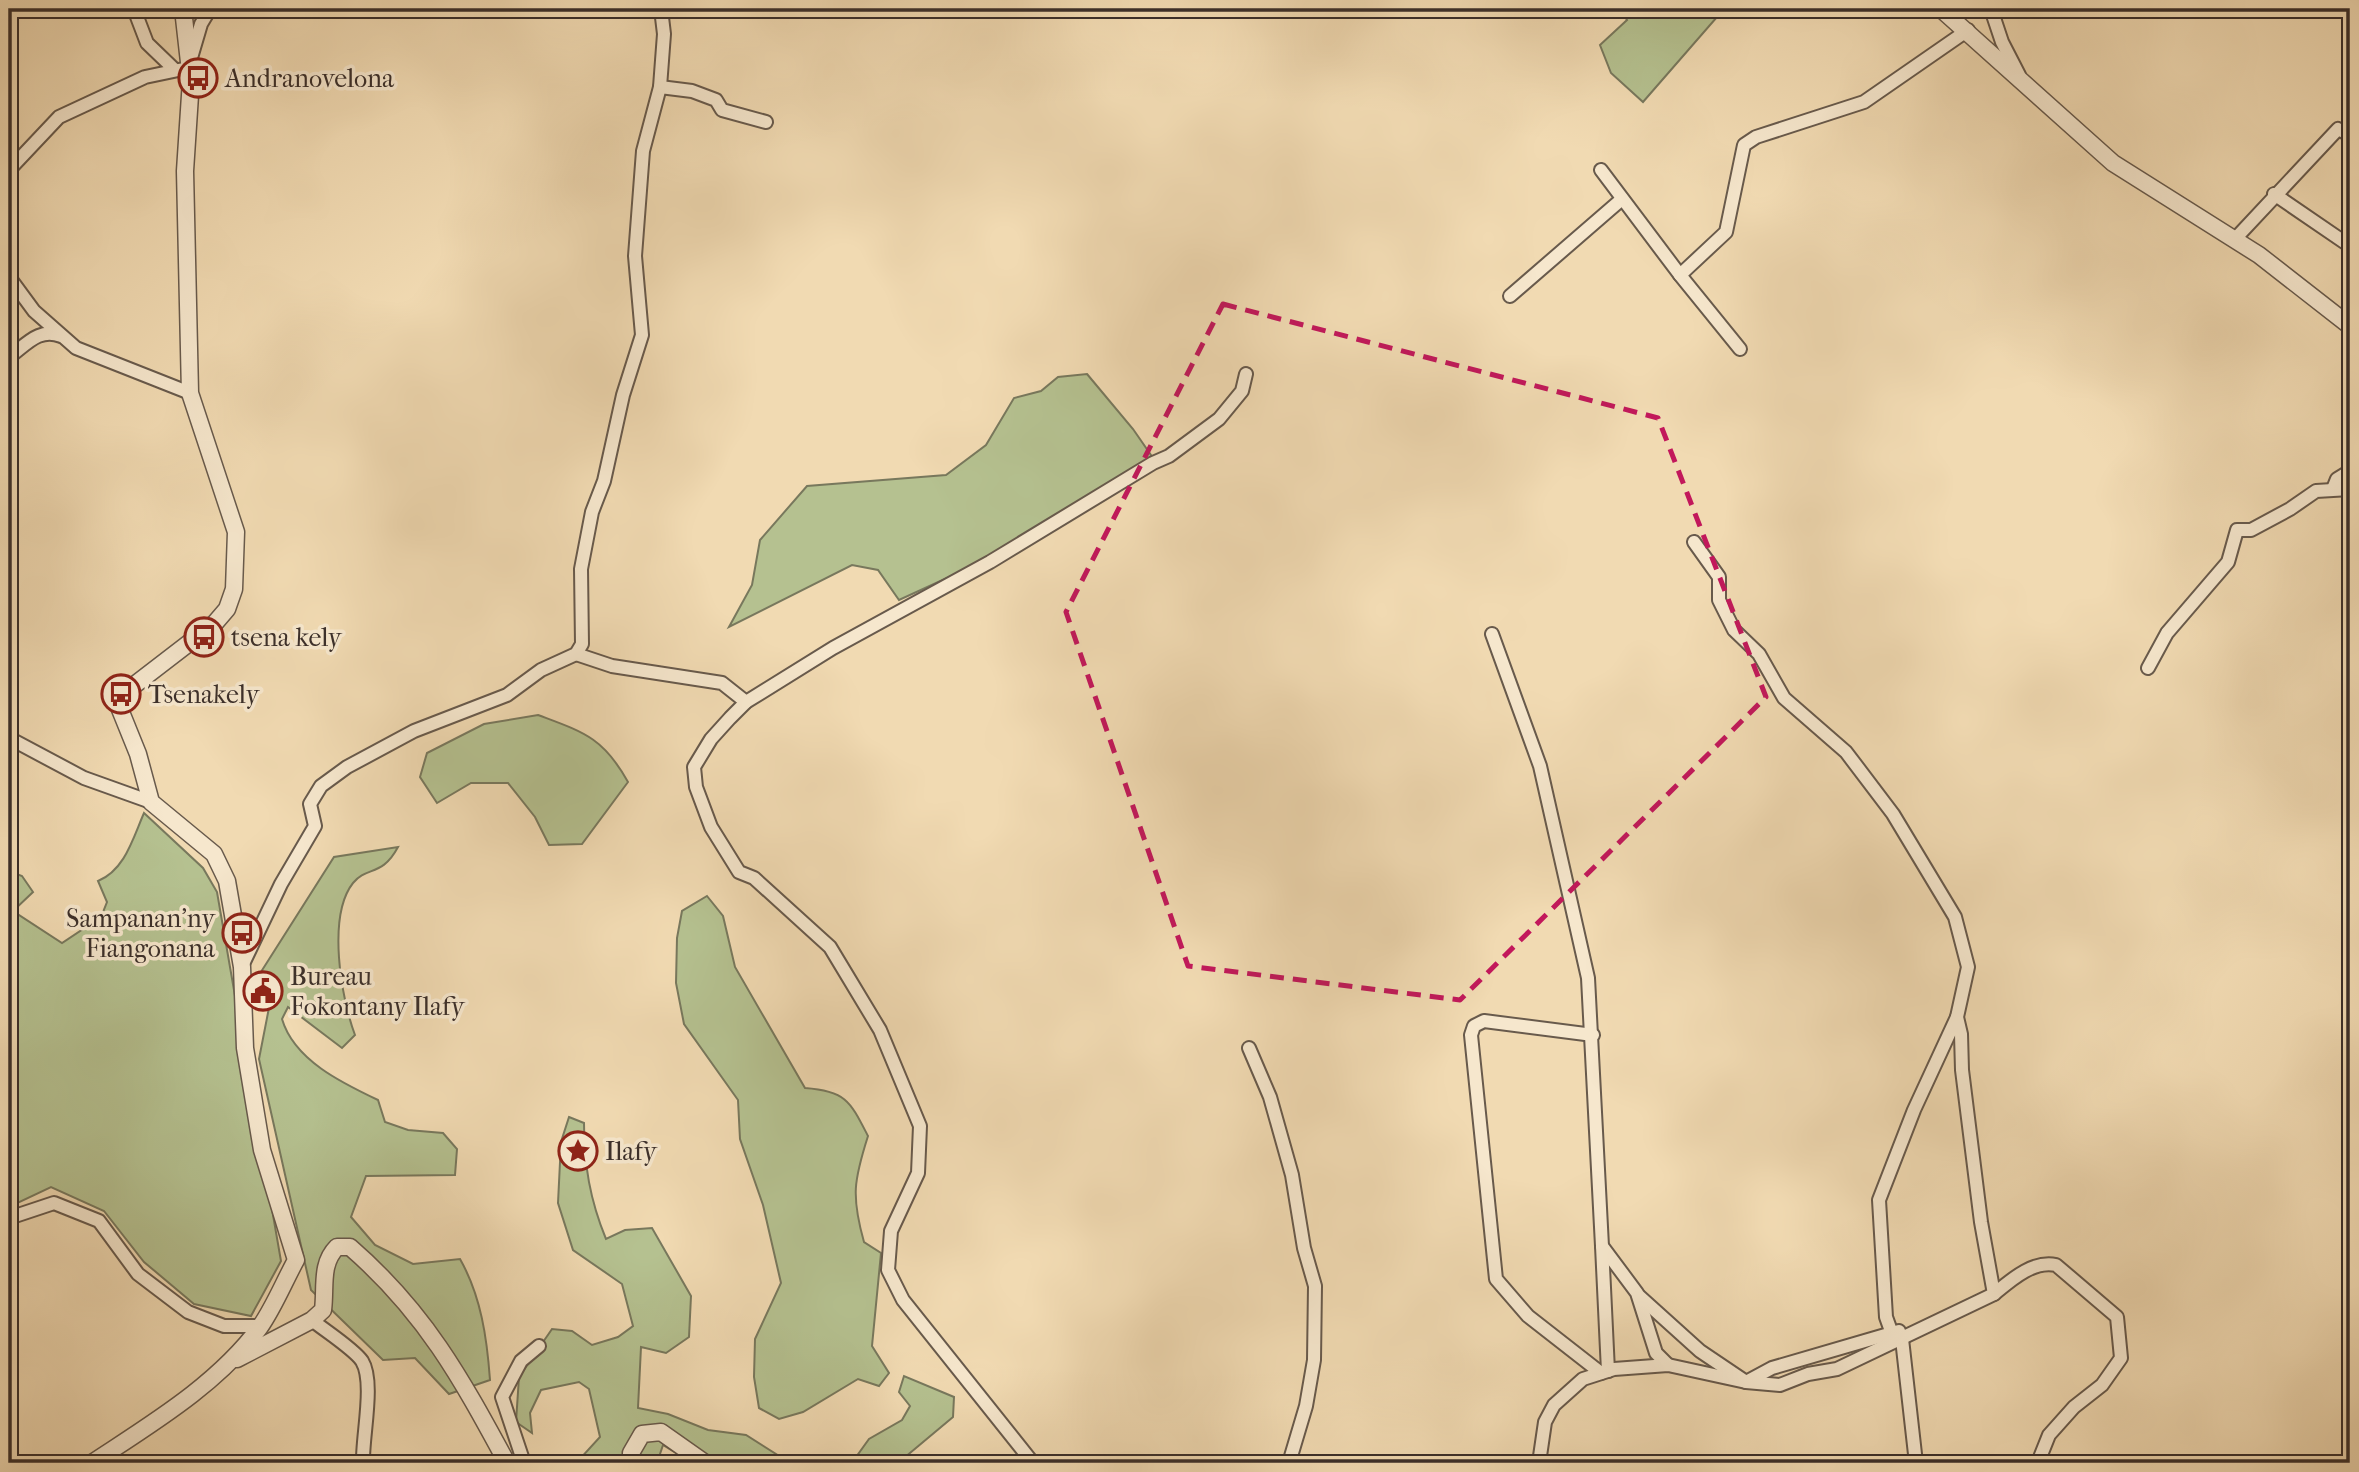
<svg xmlns="http://www.w3.org/2000/svg" width="2359" height="1472" font-family="'IM FELL French Canon',serif">
	<rect width="100%" height="100%" fill="#f1dab2"/>
	<filter id="stains"><feTurbulence type="fractalNoise" baseFrequency=".00286" numOctaves="4"/><feColorMatrix values="0 0 0 0 .2 0 0 0 0 .09 0 0 0 0 .02 0 0 0 .5 -.17"/></filter>
	<radialGradient id="worn" r=".72"><stop offset=".6" stop-color="#630" stop-opacity="0"/><stop offset="1" stop-color="#630" stop-opacity=".3"/></radialGradient>
	<g fill="#b5c190" stroke="#78785d" stroke-width="2">
		<polygon points="1620,9 1724,9 1643,102 1611,73 1600,45 1627,20"/>
		<polygon points="1087,374 1133,429 1153,458 982,562 899,600 878,570 852,565 729,627 752,585 760,540 807,486 946,475 986,445 1014,398 1041,391 1058,377"/>
		<path d="M538,715c45,17 65,22 90,67l-46,62 -33,1 -14,-28 -27,-34h-37l-34,20 -17,-26 7,-24 57,-29z"/>
		<path d="M144,813l59,55 14,24 64,369 -30,55 -57,-12 -50,-42 -40,-51 -53,-24 -42,20v-336l13,5 11,16 -20,19 49,32 39,-26 6,-15 -9,-21c27,-11 35,-43 46,-68z"/>
		<path d="M398,847c-16,30 -31,19 -45,36 -26,33 -12,115 2,152l-13,13 -54,-41 -6,12c12,41 60,64 96,81l7,22 23,8 35,3 14,16 -2,26 -89,1 -15,41 24,28 38,19 47,-5c21,37 27,79 30,121l-41,14 -34,-36 -32,2 -72,-70 -52,-231 15,-77 -15,-7 75,-118z"/>
		<path d="M707,896l16,20 12,51 70,121c41,3 45,13 63,48 -14,44 -17,60 -4,106l17,11 -9,93 17,27 -10,13 -21,-7 -55,33 -24,7 -20,-11 -5,-31 1,-38 26,-56 -18,-78 -23,-66 -2,-39 -54,-76 -8,-41 1,-45 5,-27z"/>
		<path d="M569,1117l15,6c0,42 6,77 22,116l19,-9 27,-2 39,68 -2,41 -23,16 -25,-6 -3,61 30,6 40,16 38,5 38,24 33,2 39,-4 13,-18 33,-19 8,-14 -11,-14 5,-16 50,21 -1,20 -55,46h-206l-29,-18 -6,18h-124l-1,-3 22,-4 25,4 21,-23 -11,-48 -10,-7 -38,8 -11,23 2,20 -16,-11 3,-45 33,-48 20,2 20,14 26,-8 15,-11 -11,-42 -49,-34 -15,-47 3,-61z"/>
	</g>
	<g fill="none" stroke-linecap="round" stroke-linejoin="round">
		<g stroke="#685a4c" stroke-width="16">
			<g id="minor">
				<polyline points="134,9 147,43 175,70"/>
				<polyline points="1991,9 2002,42 2019,75"/>
				<polyline points="660,87 692,91 716,100 722,110 766,122"/>
				<polyline points="9,170 59,117 145,77 188,68 201,24 210,9"/>
				<polyline points="1601,170 1680,275"/>
				<polyline points="2274,194 2350,246"/>
				<polyline points="2235,239 2338,129 2350,135"/>
				<polyline points="9,277 34,311 76,348 190,393"/>
				<polyline points="1510,296 1622,199"/>
				<polyline points="1740,349 1680,275 1726,232 1744,145 1756,137 1864,102 1968,30"/>
				<path d="M9,357c17,-12 30,-30 52,-21"/>
				<polyline points="2333,489 2337,479 2350,471"/>
				<polyline points="1492,634 1540,766 1588,978 1602,1246 1637,1293 1656,1353 1668,1365"/>
				<polyline points="576,654 612,666 722,683 746,702"/>
				<polyline points="2148,668 2167,633 2228,562 2237,530 2251,530 2290,509 2316,491 2350,489"/>
				<polyline points="9,738 84,778 151,802"/>
				<polyline points="242,966 281,884 315,826 310,804 321,786 347,767 414,731 507,695 541,670 576,654 582,644 581,569 592,512 604,481 623,395 642,335 635,256 643,151 660,87 664,34 661,9"/>
				<polyline points="1593,1035 1484,1021 1474,1026 1471,1035 1496,1279 1528,1316 1601,1373"/>
				<polyline points="1249,1048 1270,1097 1292,1175 1304,1248 1315,1286 1314,1360 1306,1406 1289,1463"/>
				<polyline points="9,1218 54,1203 99,1221 138,1274 188,1312 224,1326 261,1326"/>
				<polyline points="1602,1246 1608,1371"/>
				<path d="M1994,1294c17,-14 39,-34 62,-29l61,52 4,41 -19,27 -28,22 -25,28 -10,25"/>
				<polyline points="1639,1296 1700,1351 1746,1382 1772,1368 1899,1331"/>
				<path d="M312,1320c12,10 42,29 50,41 13,21 0,76 1,102"/>
				<polyline points="1891,1331 1886,1317 1879,1200 1914,1110 1957,1017"/>
				<polyline points="1902,1339 1916,1463"/>
				<polyline points="524,1463 502,1397 521,1361 539,1346"/>
				<polyline points="1033,1463 903,1300 888,1270 891,1231 918,1173 920,1126 880,1030 830,947 754,878 739,872 711,827 696,787 694,767 711,739 730,718 746,702 833,648 990,562 1153,463 1169,456 1219,419 1242,391 1246,374"/>
				<polyline points="1539,1463 1545,1422 1554,1405 1583,1379 1614,1369 1668,1365 1746,1382 1780,1385 1808,1374 1837,1369 1994,1294 1981,1222 1962,1070 1961,1034 1957,1017 1968,967 1955,917 1893,814 1846,752 1784,698 1759,654 1734,630 1719,600 1719,577 1694,542"/>
			</g>
		</g>
		<g stroke="#685a4c" stroke-width="19">
			<g id="tertiary">
				<polyline points="1941,9 2113,163 2259,255 2350,326"/>
				<path d="M237,1359l75,-39 11,-10c3,-23 -3,-46 14,-63h13c75,65 111,131 157,216"/>
				<path d="M92,1463c59,-39 125,-78 168,-136 14,-20 24,-45 36,-67l-34,-110 -17,-102 -3,-81 -15,-86 -13,-27 -63,-52 -13,-48 -19,-47 5,-14 91,-70 12,-14 7,-20 2,-57 -46,-139 -5,-222 6,-91 -8,-71"/>
				<polyline points="632,1463 631,1453 642,1434 661,1432 705,1463"/>
			</g>
		</g>
		<use href="#minor" stroke="#f6e7cd" stroke-width="12"/>
		<use href="#tertiary" stroke="#f6e7cd" stroke-width="16"/>
	</g>
	<path fill="none" stroke="#c2185b" stroke-width="5" stroke-dasharray="14 9" stroke-linejoin="round" d="M1223,304l435,114 108,279 -306,303 -272,-34 -122,-354z"/>
	<defs>
		<g id="bus-ring" transform="scale(2.0125)"><circle r="9.5" fill="#f6e7cd" stroke="#8f2418" stroke-width="1.5"/><path d="M-5-6H5V4H4V6H2V4H-2V6H-4V4H-5ZM-3.5-4V0h7V-4ZM-3.5 1.2v1.5H-2V1.2ZM2 1.2v1.5H3.5V1.2Z" fill="#8f2418"/></g>
		<g id="civic-ring" transform="scale(2.0125)"><circle r="9.5" fill="#f6e7cd" stroke="#8f2418" stroke-width="1.5"/><path d="M-.6-6.5H3V-4.5H.6V-3L4-1V1h2V6H-6V1h2V-1L-.6-3ZM-1.2 2.5V6h2.4V2.5Z" fill="#8f2418"/></g>
		<g id="sight-ring" transform="scale(2.0125)"><circle r="9.5" fill="#f6e7cd" stroke="#8f2418" stroke-width="1.5"/><path d="M0-6L1.8-2.2L6-1.7L2.9 1.2L3.7 5.4L0 3.3L-3.7 5.4L-2.9 1.2L-6-1.7L-1.8-2.2Z" fill="#8f2418"/></g>
	</defs>
	<g fill-rule="evenodd">
		<use href="#bus-ring" x="198" y="78"/>
		<use href="#bus-ring" x="204" y="637"/>
		<use href="#bus-ring" x="121" y="694"/>
		<use href="#bus-ring" x="242" y="933"/>
		<use href="#civic-ring" x="263" y="991"/>
		<use href="#sight-ring" x="578" y="1151"/>
	</g>
	<g text-anchor="middle" dominant-baseline="central" stroke-width="7" stroke-linejoin="round" paint-order="stroke">
		<g font-size="26" fill="#3b2f2a" stroke="#f6e7cd" text-anchor="start">
			<text x="225" y="78">Andranovelona</text>
			<text x="231" y="637">tsena kely</text>
			<text x="148" y="694">Tsenakely</text>
			<text x="215" y="918" text-anchor="end">Sampanan'ny<tspan x="215" dy="30">Fiangonana</tspan></text>
			<text x="290" y="976">Bureau<tspan x="290" dy="30">Fokontany Ilafy</tspan></text>
			<text x="605" y="1151">Ilafy</text>
		</g>
	</g>
	<rect width="2359" height="1472" fill="none" stroke="#f1dab2" stroke-width="35"/>
	<rect x="10" y="10" width="2338" height="1451" fill="none" stroke="#3b2f2a" stroke-width="3.5"/>
	<rect x="18" y="18" width="2324" height="1437" fill="none" stroke="#3b2f2a" stroke-width="2"/>
	<rect width="100%" height="100%" filter="url(#stains)"/>
	<rect width="100%" height="100%" fill="url(#worn)"/>
</svg>
